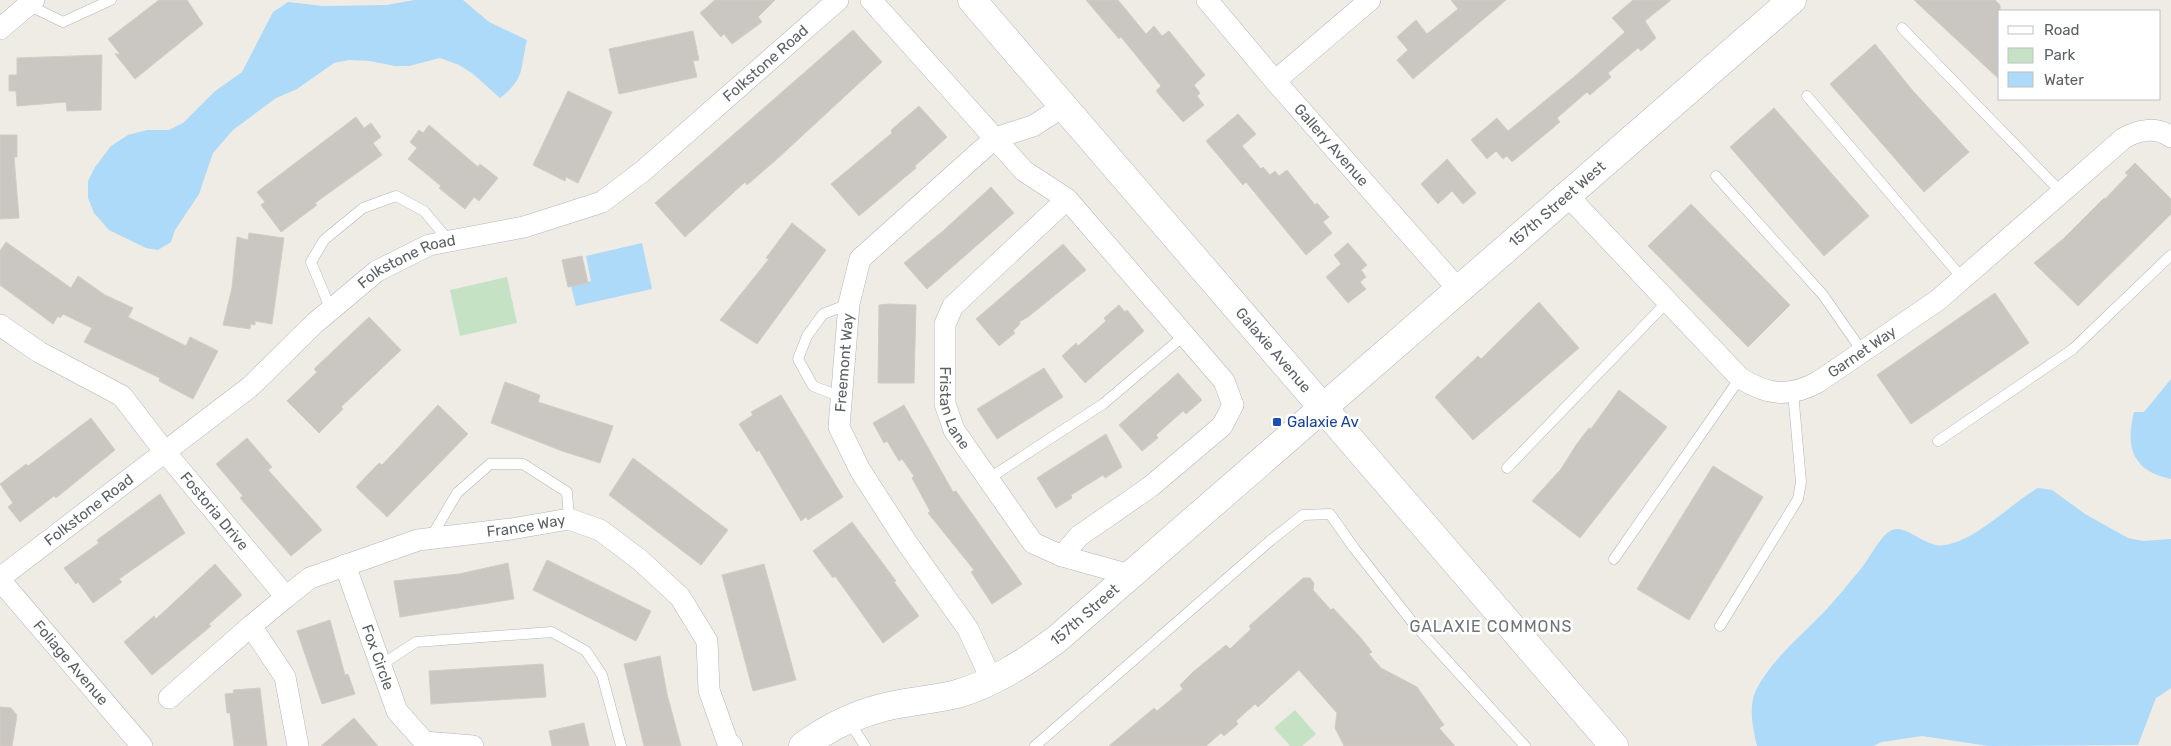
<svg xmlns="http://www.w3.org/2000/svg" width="2171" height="746" font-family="Rubik,sans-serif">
	<rect width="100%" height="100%" fill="#eeece5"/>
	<g fill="#c5e3c4">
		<polygon points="507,277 517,323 460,336 450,290"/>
		<polygon points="1295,710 1316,734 1302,746 1290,746 1274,728"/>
	</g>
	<g fill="#acdaf8">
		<path d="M414,0h49l26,22 38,18c-7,28 -1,38 -27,58l-28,-25 -13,-8 -19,-7 -31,8h-14l-25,-5 -21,-1 -15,3 -37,26 -21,9 -43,32 -20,23 -14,41 -24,36 -4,12 -13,8 -12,-2 -37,-18 -15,-17 -6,-15v-17l7,-14 16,-21 17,-11 19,-5h22l14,-7 31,-31 28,-20 31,-60 15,-10 35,4 64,-1z"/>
		<polygon points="642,243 652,289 576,306 571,286 591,281 586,256"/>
		<path d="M2171,379v100c-38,-8 -46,-31 -37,-67h10z"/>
		<path d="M2038,488l14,2 33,24 43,24 15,3 28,-2v149l-15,10 -18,47 -149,1 -67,-10 -40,6 -9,4h-116c-4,-17 -9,-39 -1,-56 16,-31 45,-54 69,-79 12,-13 23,-27 35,-41 9,-10 20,-35 32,-40 15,-6 34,19 53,15 32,-5 65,-41 93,-57z"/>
	</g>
	<g fill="#cac7c2" stroke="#d2cdc4">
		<polygon points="159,0 187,0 203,24 135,79 115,54 120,54 108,39"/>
		<polygon points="715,0 775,0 758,17 762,22 732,44 724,34 721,37 700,13"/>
		<polygon points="1086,0 1118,0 1146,34 1154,26 1162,36 1169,31 1205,75 1194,85 1200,93 1197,96 1204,105 1183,122 1156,91 1161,86 1121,37 1119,39"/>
		<polygon points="1451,0 1506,0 1413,79 1397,60 1408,50 1397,37 1416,20 1427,34 1458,9"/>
		<polygon points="1633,0 1671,0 1645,21 1656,38 1641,51 1638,48 1608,73 1611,77 1590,95 1587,92 1557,118 1560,122 1512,162 1507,156 1503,159 1496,151 1487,159 1471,140 1497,118 1508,131 1574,77 1625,32 1612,18"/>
		<polygon points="1914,0 1995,0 2000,5 2000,80"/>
		<polygon points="853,30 882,62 776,160 747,185 745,182 685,237 655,203"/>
		<polygon points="693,31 699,60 693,61 697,77 619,94 609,49"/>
		<polygon points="1875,44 1913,91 1969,152 1924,192 1830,84"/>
		<polygon points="102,55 101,110 67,111 66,102 17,106 16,91 9,91 9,75 17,75 17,58"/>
		<polygon points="568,91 612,112 578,183 566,177 565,181 533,165"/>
		<polygon points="919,106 947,137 915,166 916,168 859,216 831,184 892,133 891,130"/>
		<polygon points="1774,108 1869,216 1824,256 1730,147"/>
		<polygon points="1238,114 1256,134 1242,146 1261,169 1263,167 1270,175 1275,171 1279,176 1287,170 1315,205 1317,203 1329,217 1323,222 1332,233 1306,255 1246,182 1243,185 1206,141"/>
		<polygon points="356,117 364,128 371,123 381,137 373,143 382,155 315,203 317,205 281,232 261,205 265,202 257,192"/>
		<polygon points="429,125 478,167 480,164 498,178 479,201 474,197 465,209 439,188 441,186 408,159 417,148 410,142 419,130 423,133"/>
		<polygon points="0,135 17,135 17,157 14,157 19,218 0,219"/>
		<polygon points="1447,159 1476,193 1463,204 1452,191 1438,204 1421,184"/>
		<polygon points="2135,163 2171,199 2171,214 2078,306 2034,263 2063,239 2104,198 2105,199 2128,175 2125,173"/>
		<polygon points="991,187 1014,213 927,289 904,263 943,231"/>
		<polygon points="1691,204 1790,305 1748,347 1648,246"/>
		<polygon points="792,223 826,250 757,344 720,320 769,259 766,258"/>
		<polygon points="249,233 284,238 272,324 255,321 255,325 251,324 250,329 223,325 232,288 237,237 248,240"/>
		<polygon points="6,242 71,288 78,276 105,295 133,308 128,317 186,346 190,337 218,351 193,399 159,381 160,378 84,342 92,328 63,314 60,318 58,316 53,324 0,285 0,251"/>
		<polygon points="1348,243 1367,265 1361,270 1366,277 1360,282 1366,289 1348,303 1326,277 1341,264 1334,255"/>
		<polygon points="1063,244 1086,270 1028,317 1019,322 1020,324 1013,331 1015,333 999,346 976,319"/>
		<polygon points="582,256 588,283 568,287 562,260"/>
		<polygon points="1995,293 2029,343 1911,424 1877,375"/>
		<polygon points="1539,302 1579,348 1473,440 1435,397 1478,356 1481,359"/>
		<polygon points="889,304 916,305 914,383 878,383 879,305"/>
		<polygon points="1119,305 1125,312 1127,310 1144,331 1085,383 1062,356 1076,343 1078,346 1106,321 1104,318"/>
		<polygon points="369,317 401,350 341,407 343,409 319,433 287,401 317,372 314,369"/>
		<polygon points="1044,368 1063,397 997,439 977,409"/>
		<polygon points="1178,373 1202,400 1186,414 1183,411 1156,435 1158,438 1142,451 1119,425"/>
		<polygon points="505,382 540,395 538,402 613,426 600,463 562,451 491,423"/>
		<polygon points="1619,390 1667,427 1580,538 1532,501 1561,469 1576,445 1589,428 1591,429"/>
		<polygon points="781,395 843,497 808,520 806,517 801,521 759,450 757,452 739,424 753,415 751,412"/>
		<polygon points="438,405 468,434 387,517 356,487 379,463 382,465"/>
		<polygon points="904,405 953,492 956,491 1022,584 992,604 971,572 974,570 928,513 930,511 912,478 914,476 902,459 899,461 887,441 884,443 873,423"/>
		<polygon points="91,418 115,450 56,498 54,496 20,522 8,507 13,503 0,484 26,464 28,466"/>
		<polygon points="1106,434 1122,467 1105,478 1103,475 1071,495 1072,498 1056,508 1037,478"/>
		<polygon points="247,438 272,467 268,470 322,530 291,556 240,498 243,496 216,464"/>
		<polygon points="633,458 728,530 701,565 609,495"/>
		<polygon points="1713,466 1763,497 1689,620 1637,589"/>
		<polygon points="160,494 185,533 119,579 122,582 93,603 78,582 76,584 64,568 99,543 97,540"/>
		<polygon points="852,522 896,581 894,582 919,616 883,643 835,576 833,578 813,551"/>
		<polygon points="547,560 651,611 636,641 533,590"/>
		<polygon points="508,563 514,599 400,617 394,581 459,574"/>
		<polygon points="215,564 242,595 209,624 211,626 152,675 124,642 154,616 156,619"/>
		<polygon points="764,564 796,680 753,691 722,575"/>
		<polygon points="1303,578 1310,578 1314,583 1313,590 1331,610 1333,608 1360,637 1372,652 1369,654 1381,668 1417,687 1444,725 1439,728 1455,746 1344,746 1335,728 1337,713 1299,670 1258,707 1255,704 1236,721 1238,724 1224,736 1221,733 1206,746 1109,746 1154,708 1157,711 1183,689 1180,685 1193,672 1226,645 1230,649 1251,629 1249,626"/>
		<polygon points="330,620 345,675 348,674 355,694 322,704 297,631"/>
		<polygon points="660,656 667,694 681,746 644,746 624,664"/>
		<polygon points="543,664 546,697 431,704 429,671"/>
		<polygon points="260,688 267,746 234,746 230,713 227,713 225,694 234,693 233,690"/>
		<polygon points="0,707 11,708 17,715 12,746 0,746"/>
		<polygon points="354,718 378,746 321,746"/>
		<polygon points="584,723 589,746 552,746 549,731"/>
	</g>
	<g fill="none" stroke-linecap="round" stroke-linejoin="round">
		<g stroke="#b3b6b9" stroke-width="11">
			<g id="lane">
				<polyline points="26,4 63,22 111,0"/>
				<polyline points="1902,28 2061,192"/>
				<polyline points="1807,96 1963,279"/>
				<polyline points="1716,176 1823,295 1862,351"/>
				<polyline points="331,310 311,262 324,240 363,208 396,196 424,211 449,241"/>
				<polyline points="841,397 813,386 798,359 807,336 823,314 849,304"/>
				<polyline points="1938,441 2073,349 2171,255"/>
				<polyline points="1507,468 1667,302"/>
				<polyline points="988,479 1103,404 1186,334"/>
				<polyline points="430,539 457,493 490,464 523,464 567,492 569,519"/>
				<polyline points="1614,559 1740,378"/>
				<polyline points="1720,626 1798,499 1801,482 1793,392"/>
				<polyline points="381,665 416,642 552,632 586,651 602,675 621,746"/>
				<polyline points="849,721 865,746"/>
				<polyline points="1035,746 1271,540 1303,515 1330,514 1354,548 1413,623 1525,746"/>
			</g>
		</g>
		<g stroke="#b3b6b9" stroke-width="22">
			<g id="street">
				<polyline points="871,0 1024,171 1067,199 1224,381 1233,405 1222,426 1150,487 1079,536 1062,556"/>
				<path id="s1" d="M1207,0l68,81 183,208"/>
				<polyline points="0,29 34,0"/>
				<polyline points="1275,81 1370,0"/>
				<path id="s2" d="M1567,195l173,183c27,17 49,20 78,4l120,-82 186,-162c14,-8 33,-12 47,-1"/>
				<path id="s3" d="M1067,199l-114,107 -8,18v80l9,26 79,113 29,13 68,19"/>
				<path id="s4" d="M0,325l39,27 83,44 43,56 121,145 -35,29 34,51 13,69"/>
				<path id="s5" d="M345,565l52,146 31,35"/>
				<path id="s6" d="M0,578l251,-192 64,-63 62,-52 52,-26 95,-18 78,-25 41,-31 195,-171"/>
				<path id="s7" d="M0,580l142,166"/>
				<path id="s8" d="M286,597l24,-19 108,-38 93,-11 58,-10 31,11 40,30 40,37 27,44 2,49 18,51 5,5"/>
				<path id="s9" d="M992,681l-24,-52 -61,-86 -47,-73 -21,-43 10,-123 11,-45 135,-121 38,-12 31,-20"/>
				<polyline points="169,698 251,626"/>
				<polyline points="424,742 473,746"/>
			</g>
		</g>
		<g stroke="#b4b8bb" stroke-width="29">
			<g id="secondary">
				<path id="s10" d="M972,0l642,746"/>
				<path id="s11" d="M803,746c24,-18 54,-32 82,-39 24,-6 48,-7 72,-13 37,-11 69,-32 100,-55l735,-639"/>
			</g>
		</g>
		<use href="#lane" stroke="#fff" stroke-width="10"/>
		<use href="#street" stroke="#fff" stroke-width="21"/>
		<use href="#secondary" stroke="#fff" stroke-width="28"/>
	</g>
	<rect fill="#1a4fb4" stroke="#fff" stroke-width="2" x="1272" y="417" width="10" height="10" rx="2.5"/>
	<g text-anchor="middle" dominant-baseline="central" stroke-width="5" stroke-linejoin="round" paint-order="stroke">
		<g font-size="15" fill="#5d6164" stroke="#fff">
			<text stroke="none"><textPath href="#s6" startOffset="938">Folkstone Road</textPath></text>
			<text stroke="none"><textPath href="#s1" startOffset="191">Gallery Avenue</textPath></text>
			<text stroke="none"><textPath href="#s11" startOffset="942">157th Street West</textPath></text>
			<text stroke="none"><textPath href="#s6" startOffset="518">Folkstone Road</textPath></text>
			<text stroke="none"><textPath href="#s10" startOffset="462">Galaxie Avenue</textPath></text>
			<text stroke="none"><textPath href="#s2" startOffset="388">Garnet Way</textPath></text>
			<text stroke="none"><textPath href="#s9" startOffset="362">Freemont Way</textPath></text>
			<text stroke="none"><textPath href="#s3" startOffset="262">Fristan Lane</textPath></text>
			<text stroke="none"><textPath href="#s6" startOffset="112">Folkstone Road</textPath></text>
			<text stroke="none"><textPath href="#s4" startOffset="289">Fostoria Drive</textPath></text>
			<text stroke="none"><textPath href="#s8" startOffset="254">France Way</textPath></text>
			<text stroke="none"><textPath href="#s11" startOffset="316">157th Street</textPath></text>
			<text stroke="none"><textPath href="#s5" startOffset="98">Fox Circle</textPath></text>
			<text stroke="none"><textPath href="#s7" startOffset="109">Foliage Avenue</textPath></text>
		</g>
		<g font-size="15" fill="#164399" stroke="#fff" text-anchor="start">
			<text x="1287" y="422">Galaxie Av</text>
		</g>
		<g font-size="16" letter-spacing="1" fill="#6e7376" stroke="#fff">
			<text x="1491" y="626">GALAXIE COMMONS</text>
		</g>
	</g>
	<rect x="1998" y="10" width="162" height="90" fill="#ffffff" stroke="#bec0c1"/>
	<rect x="2008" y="26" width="25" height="8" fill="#ffffff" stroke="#bec0c1"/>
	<text x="2044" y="35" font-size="15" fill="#5d6164">Road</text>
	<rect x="2008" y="48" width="25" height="15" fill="#c5e3c4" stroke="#bec0c1"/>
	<text x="2044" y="60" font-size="15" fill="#5d6164">Park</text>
	<rect x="2008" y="72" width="25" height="15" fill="#acdaf8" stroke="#bec0c1"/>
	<text x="2044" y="85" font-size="15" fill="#5d6164">Water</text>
</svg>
